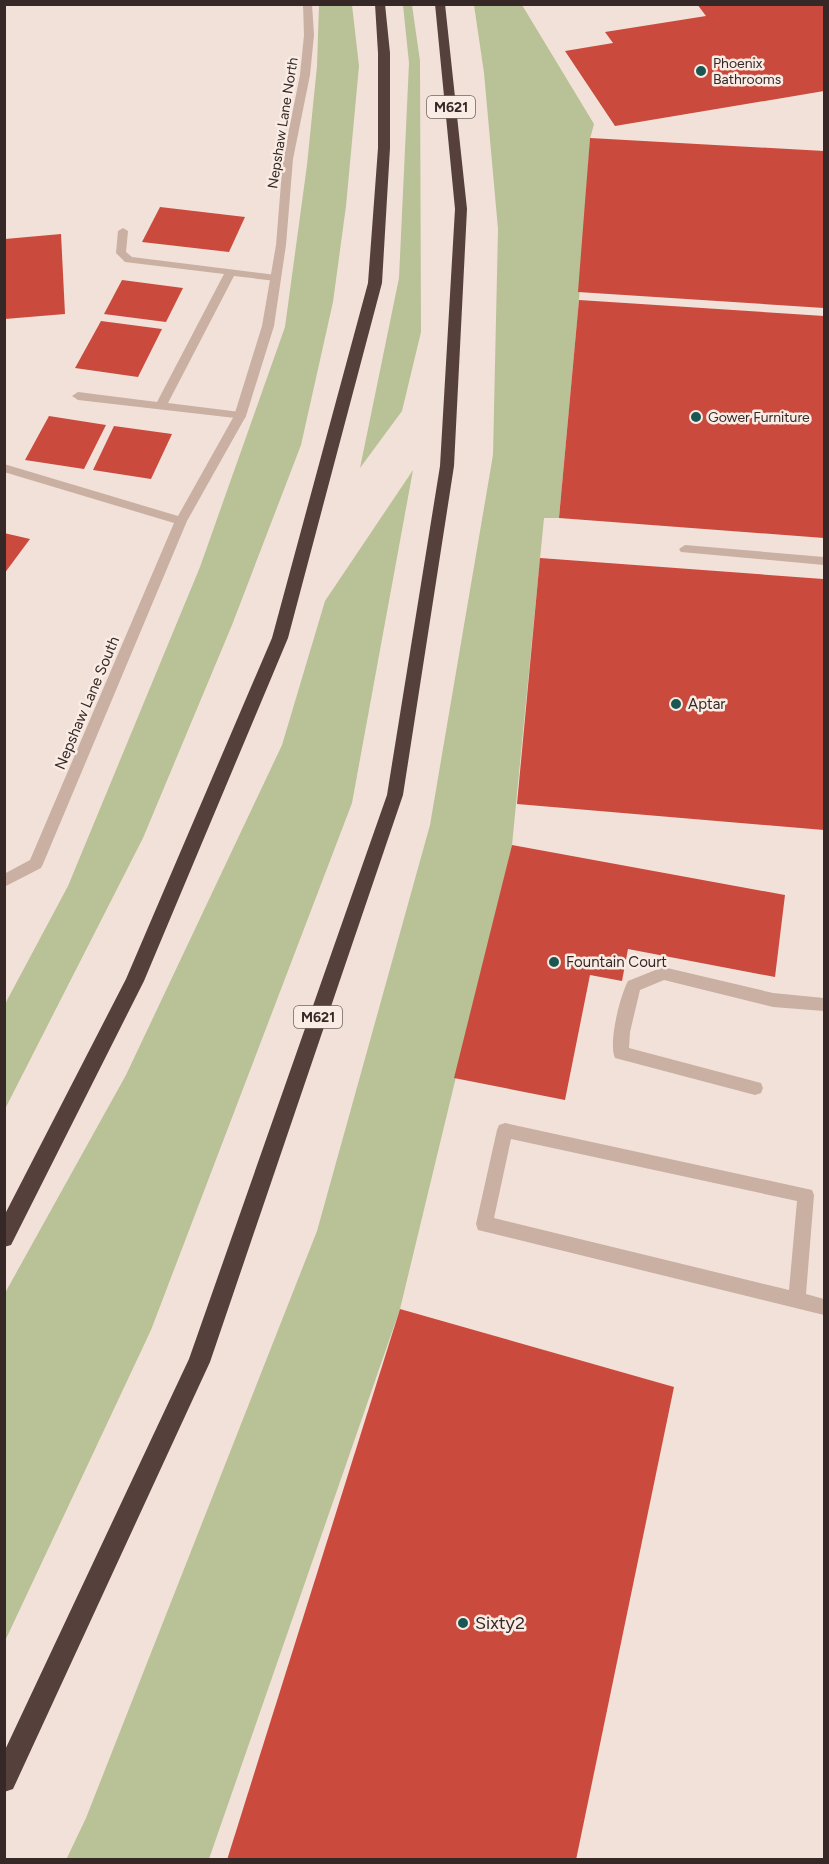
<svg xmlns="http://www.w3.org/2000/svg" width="829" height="1864" font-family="Figtree,sans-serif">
	<rect width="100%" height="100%" fill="#f2e1d8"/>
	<g fill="#b9c197">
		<polygon points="319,5 352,5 359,66 346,206 333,302 301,445 232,625 143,838 5,1109 5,1004 68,886 200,567 285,327 307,165 317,66"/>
		<polygon points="403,5 412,5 420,61 421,332 402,411 360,468 399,278 409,63"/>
		<polygon points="474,5 522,5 594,124 590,139 579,300 559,518 544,518 512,845 400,1309 209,1859 66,1860 86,1818 317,1231 430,825 493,455 498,229 484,73"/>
		<polygon points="413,470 352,803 151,1330 5,1641 5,1293 126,1075 282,745 325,601"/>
	</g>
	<g fill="#ca4a3d">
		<polygon points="697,4 824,4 824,91 615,126 565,51 613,43 605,32 706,16"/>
		<polygon points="590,138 824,151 824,308 578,292"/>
		<polygon points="160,207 245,217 229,252 142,242"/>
		<polygon points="61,234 65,314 5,319 5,239"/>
		<polygon points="122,280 183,288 166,322 104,314"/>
		<polygon points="579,300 824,316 824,538 559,518"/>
		<polygon points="101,321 162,329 138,377 75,368"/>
		<polygon points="49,416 106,425 84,469 25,460"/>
		<polygon points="114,426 172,434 151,479 93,470"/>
		<polygon points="4,533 30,539 4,574"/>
		<polygon points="540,558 823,579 824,830 517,804"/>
		<polygon points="512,845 785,895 775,977 628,949 622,981 590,975 565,1100 454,1078"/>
		<polygon points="400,1309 674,1387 576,1860 227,1860"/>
	</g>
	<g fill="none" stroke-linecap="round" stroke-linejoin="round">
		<g fill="#caafa3" fill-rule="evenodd">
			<polygon points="123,228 128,231 126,252 132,257 276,275 281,278 276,281 234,276 168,403 240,412 246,416 244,419 78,400 72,396 78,392 157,402 224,274 125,262 116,253 118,231"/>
			<polygon points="685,545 824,557 824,565 681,552 679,549"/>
			<path d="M663,967l110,26 51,5v13l-51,-4 -109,-27 -24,10 -10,42 -1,16 132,35 2,5 -2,5 -6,2 -140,-37c-7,-15 5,-62 13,-77z"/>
			<path d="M505,1123l307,67 2,5 -8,99 18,5v16l-346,-85 -2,-6 21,-94 2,-5zM511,1139l286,62 -8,89 -295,-72z"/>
		</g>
		<polygon fill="#caafa3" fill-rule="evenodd" points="303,4 312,4 314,35 310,75 293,159 286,245 274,326 246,416 187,521 43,864 41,868 4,887 4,874 30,860 174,523 4,472 4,464 178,516 234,416 262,326 276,245 283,159 300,75 304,35"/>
		<g fill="#56403c" fill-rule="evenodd">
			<polygon points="375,4 385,4 390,53 390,148 382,283 288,638 144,981 11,1245 4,1247 4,1216 126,979 272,638 368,283 378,148 378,53"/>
			<polygon points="435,4 445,4 467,209 454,466 403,795 210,1362 13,1789 4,1792 4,1752 189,1359 387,795 440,466 455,209"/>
		</g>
	</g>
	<g fill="#1a5752" stroke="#f9ece4" stroke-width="2">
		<circle cx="701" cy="71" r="6"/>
		<circle cx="696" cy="417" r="6"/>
		<circle cx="676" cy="704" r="6"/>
		<circle cx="554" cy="962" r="6"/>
		<circle cx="463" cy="1623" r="6"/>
	</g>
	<g text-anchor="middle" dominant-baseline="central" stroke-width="5" stroke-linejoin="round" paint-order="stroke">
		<g font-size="14" fill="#352826" stroke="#f9ece4" text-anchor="start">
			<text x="713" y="63">Phoenix<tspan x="713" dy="16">Bathrooms</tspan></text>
			<text x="708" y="417">Gower Furniture</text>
		</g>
		<g fill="#f9ece4" stroke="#70635f" stroke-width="1.5">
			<rect x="427" y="96" width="48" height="22" rx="4.5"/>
			<rect x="294" y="1006" width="48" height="22" rx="4.5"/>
		</g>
		<g font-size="14" font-weight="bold" fill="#352826">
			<text x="451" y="107">M621</text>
			<text x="318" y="1017">M621</text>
		</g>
		<g font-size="14" fill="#352826" stroke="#f9ece4">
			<text transform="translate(283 123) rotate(-81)">Nepshaw Lane North</text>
		</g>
		<g font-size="15" fill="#352826" stroke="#f9ece4">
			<text transform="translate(87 703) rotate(-67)">Nepshaw Lane South</text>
		</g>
		<g font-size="15" fill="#352826" stroke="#f9ece4" text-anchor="start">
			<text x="688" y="704">Aptar</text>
			<text x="566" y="962">Fountain Court</text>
		</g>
		<g font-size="18" fill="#352826" stroke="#f9ece4" text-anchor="start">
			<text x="475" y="1623">Sixty2</text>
		</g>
	</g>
	<rect width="829" height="1864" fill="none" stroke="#352826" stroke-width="12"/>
</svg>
